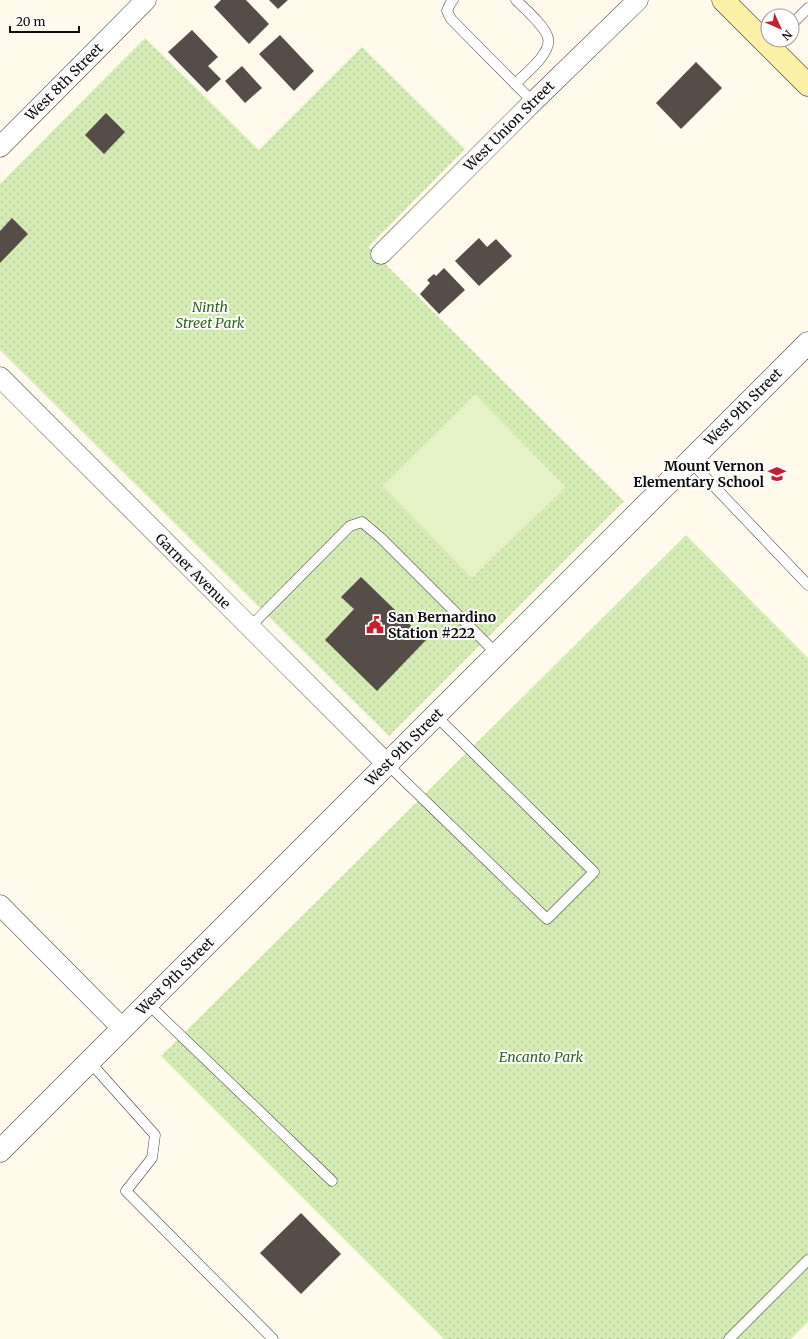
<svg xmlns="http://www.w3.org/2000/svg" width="808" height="1339" font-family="Merriweather,serif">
	<defs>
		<pattern id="park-dots" width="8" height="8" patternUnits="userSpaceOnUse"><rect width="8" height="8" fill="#d4ebb4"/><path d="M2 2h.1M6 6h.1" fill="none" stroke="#b5c89a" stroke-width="1.8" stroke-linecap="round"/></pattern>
	</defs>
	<rect width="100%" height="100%" fill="#fffaec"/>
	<g fill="url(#park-dots)">
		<polygon points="145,38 259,150 362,47 465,149 368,247 624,501 389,736 0,350 0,184"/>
		<polygon points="686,535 808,658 808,1322 791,1339 444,1339 161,1056"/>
	</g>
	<polygon fill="#e5f2c6" points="475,394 566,487 472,578 382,486"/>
	<g fill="#564d48">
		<polygon points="221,0 246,0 269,24 249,44 214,7"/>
		<polygon points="269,0 288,0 278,9"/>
		<polygon points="192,30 218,57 208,66 221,79 207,92 168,52"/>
		<polygon points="280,35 314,71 294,91 259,54"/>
		<polygon points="696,62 722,88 681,129 656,103"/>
		<polygon points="242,66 262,88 245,103 225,81"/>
		<polygon points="106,113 125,132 104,154 85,135"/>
		<polygon points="12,218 28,234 0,263 0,231"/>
		<polygon points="479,238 487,247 496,239 512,256 479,286 455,261"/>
		<polygon points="444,268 465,290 439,314 420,294 430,283 427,280 434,274 436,276"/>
		<polygon points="361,577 426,640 377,691 325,640 354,609 341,597"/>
		<polygon points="301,1213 341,1254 301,1294 260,1253"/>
	</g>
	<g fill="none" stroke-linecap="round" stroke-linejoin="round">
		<g stroke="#404040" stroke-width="11">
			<g id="service">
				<polyline points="453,0 450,4 447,11 451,19 533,102"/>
				<polyline points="792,24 808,8"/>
				<path d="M515,84c10,-10 37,-31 33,-46 -2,-11 -24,-30 -32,-38"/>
				<polyline points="690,461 808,585"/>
				<polyline points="250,627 350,526 362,522 381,538 497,654"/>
				<polyline points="387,764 547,919 594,872 435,715"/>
				<polyline points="147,1003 332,1181"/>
				<polyline points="89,1061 155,1135 152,1158 126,1191 273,1339"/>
				<polyline points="729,1339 808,1260"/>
			</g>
		</g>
		<g stroke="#404040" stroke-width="21">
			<g id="minor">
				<polyline points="0,147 146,0"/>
				<polyline points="381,254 533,102 638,0"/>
				<polyline points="0,377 387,764"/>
				<polyline points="0,905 122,1028"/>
			</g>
		</g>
		<g stroke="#404040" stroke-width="23">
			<polyline id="tertiary" points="0,1151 808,343"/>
		</g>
		<g stroke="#2f2f2f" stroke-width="23">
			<polyline id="secondary" points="723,0 808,85"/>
		</g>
		<use href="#service" stroke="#fff" stroke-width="10"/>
		<use href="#minor" stroke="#fff" stroke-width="20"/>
		<use href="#tertiary" stroke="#fff" stroke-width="22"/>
		<use href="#secondary" stroke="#fff0a7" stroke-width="22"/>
	</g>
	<defs>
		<g id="school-bare" transform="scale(1.38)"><path d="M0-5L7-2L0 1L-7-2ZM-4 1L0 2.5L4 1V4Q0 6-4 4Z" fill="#c41e30" stroke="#fff" stroke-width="2.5" paint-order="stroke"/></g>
		<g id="civic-bare" transform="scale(1.38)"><path d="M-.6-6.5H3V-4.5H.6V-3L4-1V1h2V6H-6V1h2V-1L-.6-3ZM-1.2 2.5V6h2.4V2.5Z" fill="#c41e30" stroke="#fff" stroke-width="2.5" paint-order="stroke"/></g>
	</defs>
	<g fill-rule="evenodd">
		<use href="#school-bare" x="777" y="474"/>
		<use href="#civic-bare" x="375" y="625"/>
	</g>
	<g text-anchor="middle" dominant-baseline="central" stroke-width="4" stroke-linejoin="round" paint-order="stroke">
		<g font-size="14" fill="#0d0d0d" stroke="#fff">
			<text transform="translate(64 82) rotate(-45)">West 8th Street</text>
			<text transform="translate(509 126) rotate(-45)">West Union Street</text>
			<text transform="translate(743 407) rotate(-45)">West 9th Street</text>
			<text transform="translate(193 571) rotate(45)">Garner Avenue</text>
			<text transform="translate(404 747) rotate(-45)">West 9th Street</text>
			<text transform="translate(175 976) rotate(-45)">West 9th Street</text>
		</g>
		<g font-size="14" font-style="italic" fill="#2f681a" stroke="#fff">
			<text x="210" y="307">Ninth<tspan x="210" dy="16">Street Park</tspan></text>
			<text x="541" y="1057">Encanto Park</text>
		</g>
		<g font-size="14" font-weight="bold" fill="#0d0d0d" stroke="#fff" text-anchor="end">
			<text x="764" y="466">Mount Vernon<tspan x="764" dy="16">Elementary School</tspan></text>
			<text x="388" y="617" text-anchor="start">San Bernardino<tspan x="388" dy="16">Station #222</tspan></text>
		</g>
	</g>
	<g transform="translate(780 28) rotate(135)"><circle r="19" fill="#ffffff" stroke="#9e9e9e"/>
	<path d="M0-3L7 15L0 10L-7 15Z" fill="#c41e30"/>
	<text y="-6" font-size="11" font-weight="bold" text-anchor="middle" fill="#0d0d0d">N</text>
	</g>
	<path d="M10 26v6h69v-6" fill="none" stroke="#0d0d0d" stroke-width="2"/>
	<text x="16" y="26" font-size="12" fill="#0d0d0d" stroke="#ffffff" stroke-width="3" paint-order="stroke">20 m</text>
</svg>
